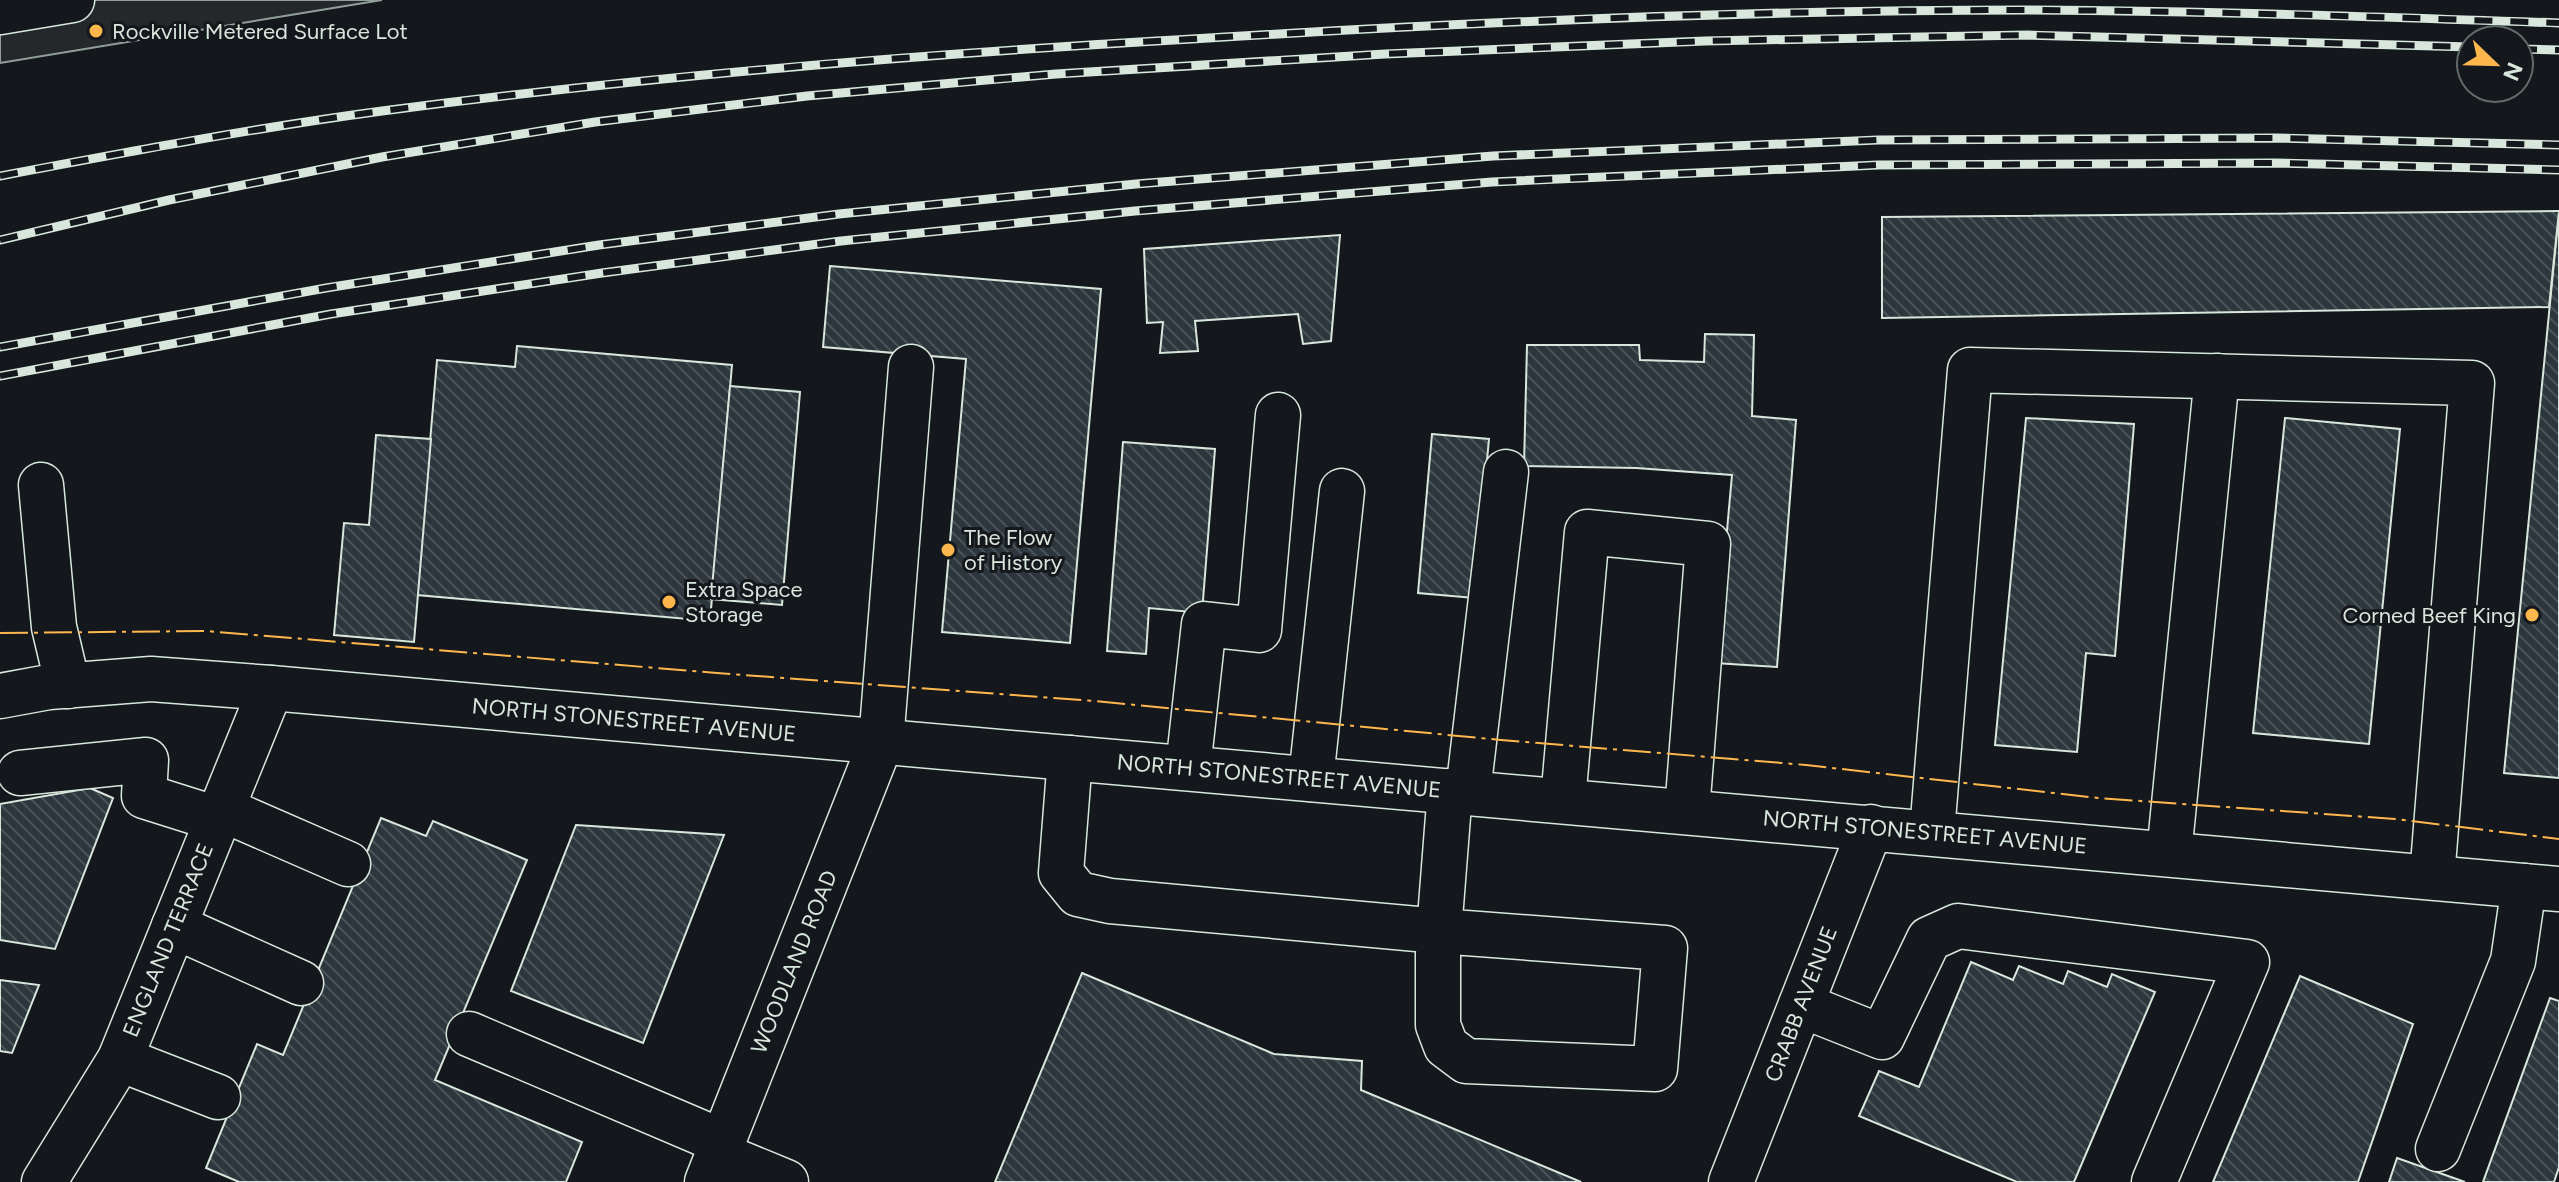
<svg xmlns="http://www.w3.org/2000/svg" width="2559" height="1182" font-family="Figtree,sans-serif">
	<defs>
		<pattern id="building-back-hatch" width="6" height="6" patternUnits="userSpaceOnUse" patternTransform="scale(2)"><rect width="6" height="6" fill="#2c363c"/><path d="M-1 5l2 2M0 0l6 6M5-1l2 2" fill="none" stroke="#4a5358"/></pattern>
	</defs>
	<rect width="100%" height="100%" fill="#14181c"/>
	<polygon fill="#24282b" stroke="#939e99" stroke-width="2" points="0,0 382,0 0,63"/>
	<g fill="url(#building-back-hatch)" stroke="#d8e6dc" stroke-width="2">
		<polygon points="2559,211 2559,778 2504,773"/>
		<polygon points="2559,211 2549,307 1882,318 1882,217"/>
		<polygon points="1340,235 1331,341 1303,344 1298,314 1195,321 1198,351 1160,353 1163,322 1147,323 1144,249"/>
		<polygon points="830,266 1101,289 1070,643 942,632 966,359 823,347"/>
		<polygon points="1705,334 1754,335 1752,416 1796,420 1777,667 1715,663 1732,475 1636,468 1524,466 1527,345 1639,345 1640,360 1704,362"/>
		<polygon points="517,346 732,365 710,621 417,595 437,360 515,367"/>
		<polygon points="730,386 800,392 782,605 711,599"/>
		<polygon points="2026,418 2134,424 2115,656 2086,653 2077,752 1995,745"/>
		<polygon points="2285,418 2400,429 2369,744 2253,733"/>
		<polygon points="1432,434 1489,439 1474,598 1418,593"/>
		<polygon points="376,435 431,439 414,642 334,635 344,523 369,525"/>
		<polygon points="1123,442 1215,449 1202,613 1149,608 1146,654 1107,651"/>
		<polygon points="90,788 113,798 55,949 0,940 0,804"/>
		<polygon points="381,818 426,836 433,821 527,860 435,1080 582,1142 566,1182 239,1182 206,1168 257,1044 283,1055"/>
		<polygon points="576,825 724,835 643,1043 511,991"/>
		<polygon points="1971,962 2013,980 2019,966 2063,984 2068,971 2107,987 2112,974 2155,992 2074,1182 2017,1182 1859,1116 1879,1071 1919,1087"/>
		<polygon points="1082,973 1274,1054 1362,1061 1361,1090 1581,1182 995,1182"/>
		<polygon points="2300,976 2413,1024 2358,1182 2213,1182"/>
		<polygon points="0,980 39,985 12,1053 0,1051"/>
		<polygon points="2550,998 2559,1001 2559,1167 2554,1182 2483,1182"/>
		<polygon points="2397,1158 2465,1182 2389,1182"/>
	</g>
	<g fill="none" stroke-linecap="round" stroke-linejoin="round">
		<g stroke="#d8e6dc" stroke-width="47">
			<g id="minor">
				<polyline points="0,12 72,0"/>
				<polyline points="41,485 54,627 68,686"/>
				<polyline points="0,696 49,687 151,679 271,688 2559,889"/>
				<polyline points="1070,758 1061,873 1078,894 1110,901 1439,931 1665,948 1655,1069 1466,1061 1446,1046 1438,1025 1438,939 1439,931 1450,791"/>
				<polyline points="1188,768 1204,624 1259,630 1278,415"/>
				<polyline points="20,773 146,760 144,796 217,819"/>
				<polyline points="1311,779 1342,491"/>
				<polyline points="1468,792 1506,472"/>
				<polyline points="1563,800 1587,532 1708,544 1687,811"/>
				<polyline points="222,809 348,864"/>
				<polyline points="1932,832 1970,370 2472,383 2432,877"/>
				<polyline points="2169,854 2217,376"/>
				<polyline points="174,926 301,983"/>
				<polyline points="1801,1005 1882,1037 1929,939 1958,926 2247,962 2154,1182"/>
				<polyline points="469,1034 723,1142"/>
				<polyline points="120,1059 218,1097"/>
				<polyline points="2438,1149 2513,961 2524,886"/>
				<polyline points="718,1154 786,1182"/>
				<polyline points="44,1182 120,1059 271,688"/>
				<polyline points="707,1182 881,742 911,367"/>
				<polyline points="1731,1182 1871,827"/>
			</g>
		</g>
		<use href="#minor" stroke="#14181c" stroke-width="44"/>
		<g stroke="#d8e6dc" stroke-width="9">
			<g id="rail">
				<polyline points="2519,49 2559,50"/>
				<path d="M0,176c127,-24 254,-48 382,-65 268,-35 539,-57 810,-72 279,-17 558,-29 838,-29 176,1 353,7 529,13"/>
				<polyline points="0,240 169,200 382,157 595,122 807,96 1056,74 1385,54 1705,41 2027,35 2471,47"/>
				<polyline points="0,347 326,288 599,245 839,214 1136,184 1493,156 1878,140 2276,138 2559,145"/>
				<polyline points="0,376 331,314 602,273 841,241 1135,211 1492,182 1878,165 2275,163 2559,170"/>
			</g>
		</g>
		<use href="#rail" stroke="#14181c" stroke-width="6" stroke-dasharray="18" stroke-linecap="butt"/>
		<polyline stroke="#ffb74d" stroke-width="2" stroke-dasharray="28 6 4 6" stroke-linecap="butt" points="0,633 206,631 717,673 1094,701 1501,740 1806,765 2098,798 2395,819 2559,839"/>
	</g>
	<g fill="#ffb74d" stroke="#14181c" stroke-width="3">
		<circle cx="96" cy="31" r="8"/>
		<circle cx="948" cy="550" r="8"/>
		<circle cx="669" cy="602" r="8"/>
		<circle cx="2532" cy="615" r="8"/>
	</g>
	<g text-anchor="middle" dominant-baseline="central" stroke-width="6" stroke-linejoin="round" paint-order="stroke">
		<g font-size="22" fill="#d8e6dc" stroke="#14181c" text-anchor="start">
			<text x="112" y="31">Rockville Metered Surface Lot</text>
			<text x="964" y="537">The Flow<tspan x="964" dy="25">of History</tspan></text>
			<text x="685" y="589">Extra Space<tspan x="685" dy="25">Storage</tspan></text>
			<text x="2516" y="615" text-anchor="end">Corned Beef King</text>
		</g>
		<g font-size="22" fill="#d8e6dc" stroke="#14181c">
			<text transform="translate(634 720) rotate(5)">NORTH STONESTREET AVENUE</text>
			<text transform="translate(1279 776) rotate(5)">NORTH STONESTREET AVENUE</text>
			<text transform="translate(1925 832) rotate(5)">NORTH STONESTREET AVENUE</text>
			<text transform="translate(168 940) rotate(-68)">ENGLAND TERRACE</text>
			<text transform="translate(794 962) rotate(-68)">WOODLAND ROAD</text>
			<text transform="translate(1801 1004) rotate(-69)">CRABB AVENUE</text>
		</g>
	</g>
	<g transform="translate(2495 64) rotate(113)"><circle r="38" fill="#14181c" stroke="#626a69" stroke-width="2"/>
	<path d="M0-6L14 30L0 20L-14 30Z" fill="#ffb74d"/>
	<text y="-12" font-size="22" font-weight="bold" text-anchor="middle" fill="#d8e6dc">N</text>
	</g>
</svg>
